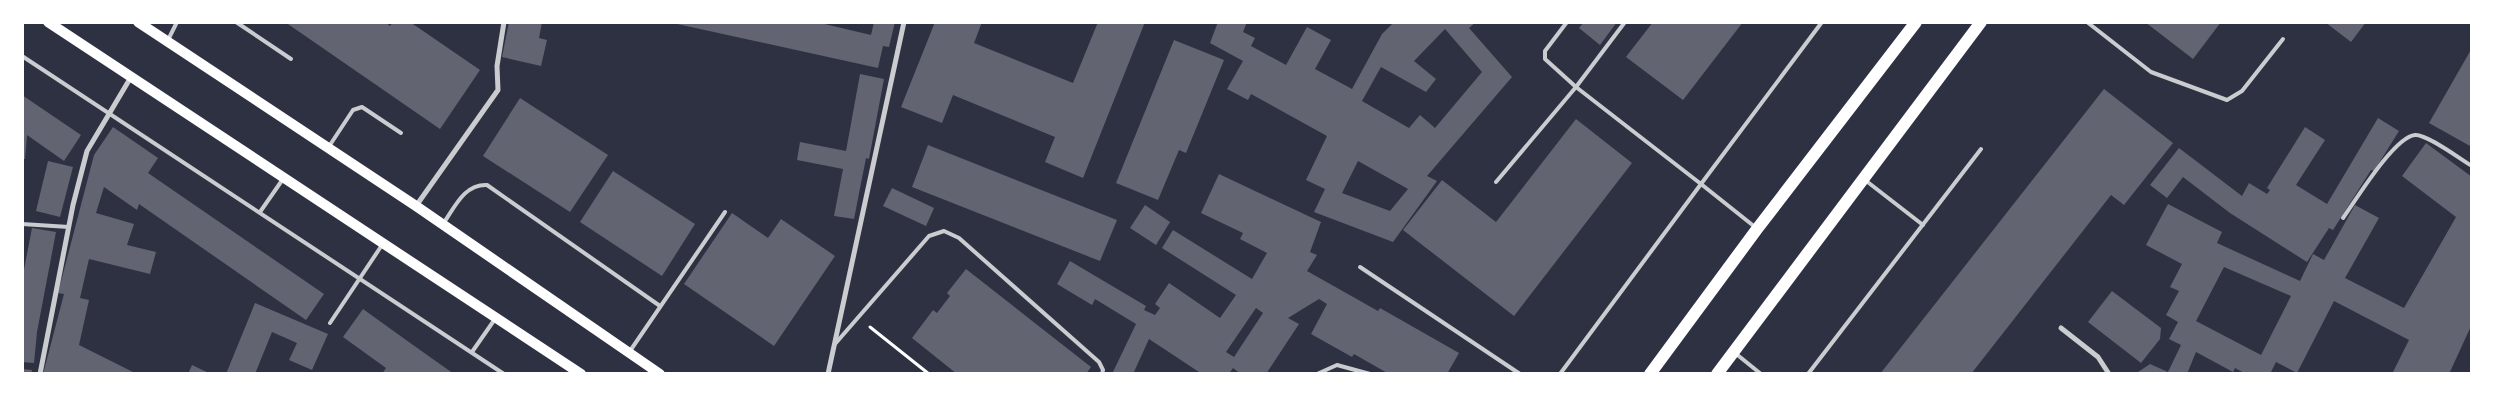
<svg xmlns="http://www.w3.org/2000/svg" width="2494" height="396" font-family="'Fira Sans Condensed',sans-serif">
	<rect width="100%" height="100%" fill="#2d3142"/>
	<g fill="#626471" fill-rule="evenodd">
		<polygon points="285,22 385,22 390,26 393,22 410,22 480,70 440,129"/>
		<polygon points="509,22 542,22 539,38 547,40 541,66 502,57"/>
		<polygon points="668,22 816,22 871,35 874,22 895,22 889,47 883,46 878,68"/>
		<polygon points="935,22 982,22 974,43 1073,83 1098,22 1145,22 1083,178 1045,162 1055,137 953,95 942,123 901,107"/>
		<path d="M1218,22h29l-4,10 12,6 -4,8 35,19 21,-38 24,13 -16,29 37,20 30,-55 12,-12h82l-7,6 43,49 -85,99 10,5 -44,61 -79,-30 11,-23 -19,-9 21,-44 -76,-42 -3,6 -21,-11 16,-28 -33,-18zM1445,29l37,43 -47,56 -15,-13 -11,13 -47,-27 19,-34 45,25 10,-13 -22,-18zM1358,161l50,28 -18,22 -48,-18z"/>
		<polygon points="1584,22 1617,22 1600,45 1579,28"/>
		<polygon points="1653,22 1743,22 1683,100 1626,57"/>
		<polygon points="2145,22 2221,22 2193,59"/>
		<polygon points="2325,22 2366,22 2351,42"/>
		<polygon points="1174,40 1224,60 1186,153 1179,150 1158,200 1116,183"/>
		<polygon points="2472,48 2472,144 2470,146 2429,123"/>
		<polygon points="860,74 884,79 869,159 866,158 854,219 834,216 843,169 797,160 800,142 846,151"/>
		<polygon points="2104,89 2173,143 2124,205 2111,195 1971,374 1880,374"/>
		<polygon points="22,95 81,135 64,161 27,135 25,159 22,159"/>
		<polygon points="520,98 608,155 570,212 483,156"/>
		<polygon points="2378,118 2399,131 2374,171 2371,170 2333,230 2329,228 2307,262 2230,213 2183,177 2167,198 2150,185 2179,148 2242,196 2249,183 2267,194 2270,190 2267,188 2305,127 2325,140 2296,185 2327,204"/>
		<polygon points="1576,119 1632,163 1514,316 1403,230 1442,180 1496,222"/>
		<polygon points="113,127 158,158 148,173 324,294 306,320 139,204 137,210 104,187 96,213 134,224 127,245 156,252 150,274 89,259 80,298 89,300 79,345 137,374 43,374 64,294 58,293 94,155"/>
		<path d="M2426,143l46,34v147l-23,50h-57l17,-34 -75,-39 -37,72 -21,-11 -6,12h-24l-11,-6 -2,4 -37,-20 -9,22h-52l15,-10 18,8 13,-27 -12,-6 9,-17 -12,-7 13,-24 -9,-4 12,-23 -36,-19 22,-41 54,28 -5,11 83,38 13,-27 11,6 31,-55 24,13 -34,60 59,30 52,-91 -54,-41zM2224,267l67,29 -30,59 -65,-34z"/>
		<polygon points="928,145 1117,220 1100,261 912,187"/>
		<polygon points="48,161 73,167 60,217 36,211"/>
		<polygon points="613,171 695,224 662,276 580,222"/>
		<path d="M1219,174l102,48 -11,30 7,3 -10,16 71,40 2,-3 79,45 -12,21h-58l-35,-20 -2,3 -41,-23 16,-30 -8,-5 -31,19 11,6 -33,50h-25l-8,-6 -4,6h-27l-53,-35 -16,35h-21l24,-50 -41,-25 -3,6 -35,-21 13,-23 76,45 -2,4 11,5 5,-7 -5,-4 14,-21 51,35 16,-23 -74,-47 11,-18 79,49 15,-26 -27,-14 3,-6 -42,-20zM1256,308l7,5 -29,44 -8,-5z"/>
		<polygon points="892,188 934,208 926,226 883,206"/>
		<polygon points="1145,205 1170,222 1156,245 1130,228"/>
		<polygon points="732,213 768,238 781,219 835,256 774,346 684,284"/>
		<polygon points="32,228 56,232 37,332 34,363 22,362 22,280"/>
		<polygon points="966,269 1091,367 1086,374 957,374 912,338 933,310 937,313 950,296 947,293"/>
		<polygon points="2112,291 2161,328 2160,339 2141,363 2088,322"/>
		<polygon points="255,303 328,334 312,370 289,360 297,343 272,332 255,374 226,374"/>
		<polygon points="363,309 406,340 454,374 382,374 386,368 343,337"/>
		<polygon points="192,365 211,374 188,374"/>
		<polygon points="22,369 32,370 31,374 22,374"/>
	</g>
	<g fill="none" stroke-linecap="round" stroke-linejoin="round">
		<polyline stroke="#fff" stroke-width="3" points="870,327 929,374"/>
		<g stroke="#caccd0" stroke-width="4">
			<polyline points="236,22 291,59"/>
			<polyline points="1625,22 1576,87 1701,184 1822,22"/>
			<polyline points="2087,22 2151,72 2227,100 2242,91 2283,39"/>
			<polyline points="168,40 177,22"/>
			<polyline points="22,56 504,374"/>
			<polyline points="328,148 353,110 362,107 401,133"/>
			<polyline points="1865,180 1923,225"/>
			<polyline points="1496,182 1576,87 1545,59 1545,51 1567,22"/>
			<polyline points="260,212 283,179"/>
			<path d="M2343,218c13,-18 51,-81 72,-83 12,-1 45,24 57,31"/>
			<polyline points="22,224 69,227"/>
			<path d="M443,224c12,-17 21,-40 44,-39l173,121"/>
			<polyline points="1360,267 1520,374"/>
			<polyline points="330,323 382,245"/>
			<polyline points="835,344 929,236 944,231 959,238 1099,362 1103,370 1102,374"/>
			<polyline points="630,351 725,212"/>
			<polyline points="472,352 495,319"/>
			<polyline points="1735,353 1761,374"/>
			<polyline points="1317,374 1337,365 1370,374"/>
			<polyline points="1560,374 1701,184 1755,227"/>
			<polyline points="1808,374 1981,149"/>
		</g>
		<g stroke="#caccd0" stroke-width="5">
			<polyline points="416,206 498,90 497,66 504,22"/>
			<polyline points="2061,328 2098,357 2109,374"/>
			<polyline points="40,374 73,205 87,151 131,77"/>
			<polyline points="828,374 904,22"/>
		</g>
		<g stroke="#fff" stroke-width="10">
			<polyline points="48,22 581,374"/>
			<polyline points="138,22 416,206 660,374"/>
		</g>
		<g stroke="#fff" stroke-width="12">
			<polyline points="1650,374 1757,229 1916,22"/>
			<polyline points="1717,374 1981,22"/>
		</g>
	</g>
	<rect width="2494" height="396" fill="none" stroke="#ffffff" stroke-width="48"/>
</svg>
